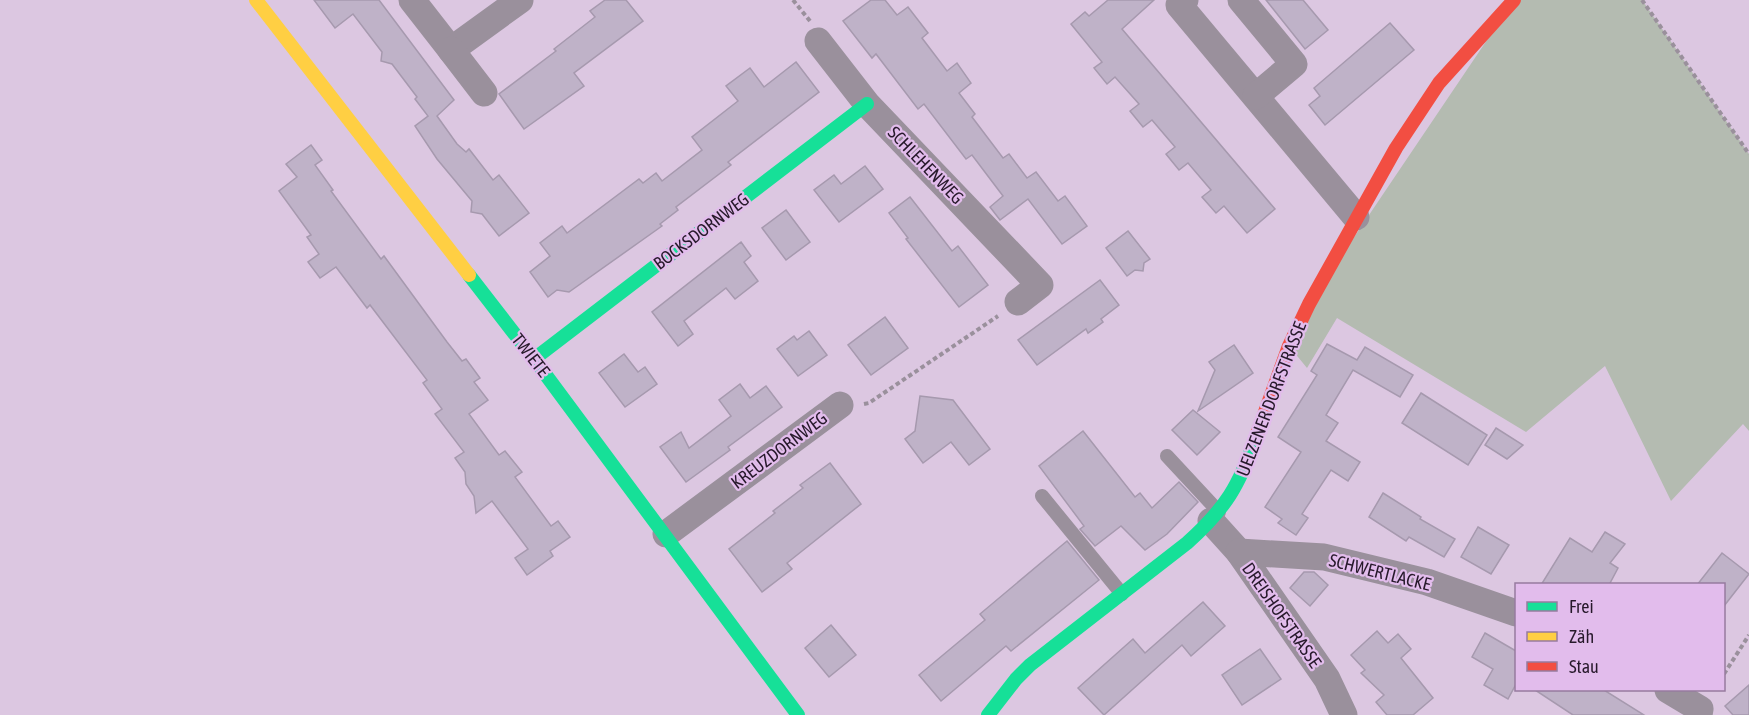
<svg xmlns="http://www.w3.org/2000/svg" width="1749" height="715" font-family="'Asap Condensed',sans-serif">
	<rect width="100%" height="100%" fill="#dcc7e1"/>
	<polygon fill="#b4bbb1" points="1514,0 1642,0 1749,154 1749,431 1743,424 1671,501 1605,366 1526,432 1337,318 1307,368 1289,346 1309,304"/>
	<g fill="#bfb2c8" stroke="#a699ae" stroke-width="1.5">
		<polygon points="314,0 379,0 454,100 437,116 457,144 466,152 469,149 493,180 499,175 529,213 499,236 482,214 471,212 472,201 437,159 415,126 428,116 415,99 417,97 392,64 381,61 382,52 353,14 335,28"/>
		<polygon points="605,0 626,0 643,21 574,73 584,86 524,129 499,94 556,51 554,49 595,17 590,11"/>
		<polygon points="871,0 885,0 897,15 908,7 928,33 922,38 947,71 957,63 971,83 959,93 975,114 972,117 1003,158 1009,154 1027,178 1036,172 1058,201 1065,196 1087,226 1062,244 1028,199 1000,220 990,207 1003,196 972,155 966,159 924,104 918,109 876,54 872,58 843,21"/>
		<polygon points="1108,0 1154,0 1122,29 1275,209 1247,233 1224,206 1216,213 1202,197 1211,190 1188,163 1179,170 1166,154 1175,147 1152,120 1143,127 1130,111 1139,104 1115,77 1107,84 1094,68 1102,62 1071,24 1085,12 1089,16"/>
		<polygon points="1266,0 1303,0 1328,30 1305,49"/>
		<polygon points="1390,23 1414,50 1325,125 1309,105 1320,96 1314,88"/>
		<polygon points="796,62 819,92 728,162 731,165 676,207 678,210 660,224 662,226 569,292 557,290 548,297 530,272 550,256 540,243 562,226 567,233 639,179 643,183 656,173 662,181 702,150 692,137 738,101 726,86 750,68 764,87"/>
		<polygon points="311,145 322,160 315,165 333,190 331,191 381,259 384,256 447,342 462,361 466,359 480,378 474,382 488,400 469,414 499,455 505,451 522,472 515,477 551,526 558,521 570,537 550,551 553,556 527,575 515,558 528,549 492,501 476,513 474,496 466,484 465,472 455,458 464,452 435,414 442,409 423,383 427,380 370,305 367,308 336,267 320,278 308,262 319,254 307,237 311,235 279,191 297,177 286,164"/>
		<polygon points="865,166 883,189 839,222 814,190 834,175 841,184"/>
		<polygon points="910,197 952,251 958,246 988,285 959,307 906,239 908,238 889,213"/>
		<polygon points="786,210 810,242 786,260 762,228"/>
		<polygon points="1128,231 1150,259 1144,263 1143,271 1135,270 1127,276 1106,248"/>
		<polygon points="741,242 751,256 744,262 758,281 735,299 726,288 684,321 693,334 678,346 652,312"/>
		<polygon points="1100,280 1119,305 1101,319 1103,322 1088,333 1086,329 1037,365 1018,340"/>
		<polygon points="885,317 908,348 871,375 848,345"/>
		<polygon points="809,331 827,355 798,376 777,349 794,336 797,340"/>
		<polygon points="1327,344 1357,360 1365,347 1413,375 1400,397 1353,370 1326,415 1338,423 1326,441 1360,462 1348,481 1331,470 1302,514 1308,518 1296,535 1278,523 1282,519 1265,507 1301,452 1278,437 1317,375 1311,371"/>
		<polygon points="1234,345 1253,373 1198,411 1215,370 1209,362"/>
		<polygon points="624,354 638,372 645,367 657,384 625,407 599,373"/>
		<polygon points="740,384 750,398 766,386 782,407 728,447 730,450 686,482 660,447 681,432 689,448 731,416 719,400"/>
		<polygon points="1421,393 1487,435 1468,465 1402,423"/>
		<polygon points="920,396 953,400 990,449 969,465 951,442 923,463 905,439 915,431"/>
		<polygon points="1193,410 1220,432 1197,455 1172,430"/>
		<polygon points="1496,428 1523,445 1507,459 1485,445"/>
		<polygon points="1083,431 1135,497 1140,493 1152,508 1179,482 1198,502 1167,534 1145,550 1121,526 1095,546 1080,529 1084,526 1039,466"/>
		<polygon points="830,463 861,504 787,563 792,569 762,592 729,549 775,513 773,511 803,488 800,485"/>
		<polygon points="1383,493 1421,517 1420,519 1455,539 1444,557 1409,537 1406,541 1369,517"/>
		<polygon points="1478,527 1509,545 1491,574 1461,557"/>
		<polygon points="1605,532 1625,544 1610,563 1618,568 1609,585 1541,585 1570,538 1592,552"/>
		<polygon points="1067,541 1099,580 1011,651 1006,646 941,701 919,675 985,620 980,614"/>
		<polygon points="1722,553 1749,574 1724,606 1724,585 1697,585"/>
		<polygon points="1304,572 1314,572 1328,585 1310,606 1290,588"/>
		<polygon points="1203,602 1225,626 1191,656 1182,645 1104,715 1078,688 1133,639 1145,653"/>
		<polygon points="831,625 856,655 829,677 805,648"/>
		<polygon points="1377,631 1388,643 1398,634 1411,649 1401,658 1433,698 1413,715 1387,715 1376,702 1384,695 1361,673 1365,670 1351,655"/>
		<polygon points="1485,633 1516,651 1516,684 1508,699 1484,685 1493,669 1472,657"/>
		<polygon points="1260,649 1281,679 1242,705 1222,675"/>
		<polygon points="1749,685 1749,715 1733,715 1725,706"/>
		<polygon points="1535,690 1604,690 1644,715 1573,715"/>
	</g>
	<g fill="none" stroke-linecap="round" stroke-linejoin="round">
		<g stroke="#9a909c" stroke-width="4" stroke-dasharray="4.5 3" stroke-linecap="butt">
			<polyline points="793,0 810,21"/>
			<polyline points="1642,0 1749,154"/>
			<polyline points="864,404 869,403 998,316"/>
			<polyline points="1724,674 1749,635"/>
		</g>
		<g stroke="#9a909c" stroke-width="14">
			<polyline points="1167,456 1219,512"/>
			<polyline points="1042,496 1122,594"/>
		</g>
		<g stroke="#9a909c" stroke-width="27">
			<polyline points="412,0 451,50 520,0"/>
			<polyline points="1185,0 1179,5 1356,217"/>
			<polyline points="1241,0 1294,64 1256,96"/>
			<polyline points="818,41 867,104 1040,285 1018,302"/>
			<polyline points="451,50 484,93"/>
			<polyline points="1211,521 1239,552 1327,679 1344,715"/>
			<polyline points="666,534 840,405"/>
			<polyline points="1239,552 1324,557 1427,582 1516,613"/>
			<polyline points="1668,690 1700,709 1699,715"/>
		</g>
		<g stroke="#16e098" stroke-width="14">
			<polyline points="469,275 534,359 798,715"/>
			<polyline points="534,359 867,104"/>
			<path d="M988,715l28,-36 14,-14 157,-122c39,-35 52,-57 69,-106"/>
		</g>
		<polyline stroke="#ffcf43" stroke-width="14" points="256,0 469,275"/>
		<polyline stroke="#f24e42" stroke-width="14" points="1256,437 1289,346 1309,304 1396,148 1439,83 1514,0"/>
	</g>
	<g text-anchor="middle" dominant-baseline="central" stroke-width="4.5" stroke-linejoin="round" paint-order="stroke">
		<g font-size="18" fill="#27192b" stroke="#e2bcec">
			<text transform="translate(926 165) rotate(46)">SCHLEHENWEG</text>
			<text transform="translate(701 231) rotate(-37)">BOCKSDORNWEG</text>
			<text transform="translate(531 355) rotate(52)">TWIETE</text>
			<text transform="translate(1271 399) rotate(-69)">UELZENER DORFSTRASSE</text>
			<text transform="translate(779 450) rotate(-37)">KREUZDORNWEG</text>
			<text transform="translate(1380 572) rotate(14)">SCHWERTLACKE</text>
			<text transform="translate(1282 615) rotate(55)">DREISHOFSTRASSE</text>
		</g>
	</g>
	<rect x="1515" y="583" width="210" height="108" fill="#e2bcec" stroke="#977b9f" stroke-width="1.5"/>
	<rect x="1527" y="602" width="30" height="9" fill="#16e098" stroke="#977b9f" stroke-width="1.5"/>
	<text x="1569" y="613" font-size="18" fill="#27192b">Frei</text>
	<rect x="1527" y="632" width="30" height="9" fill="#ffcf43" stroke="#977b9f" stroke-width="1.5"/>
	<text x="1569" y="643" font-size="18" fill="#27192b">Zäh</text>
	<rect x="1527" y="662" width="30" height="9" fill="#f24e42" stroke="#977b9f" stroke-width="1.5"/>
	<text x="1569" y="673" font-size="18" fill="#27192b">Stau</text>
</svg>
